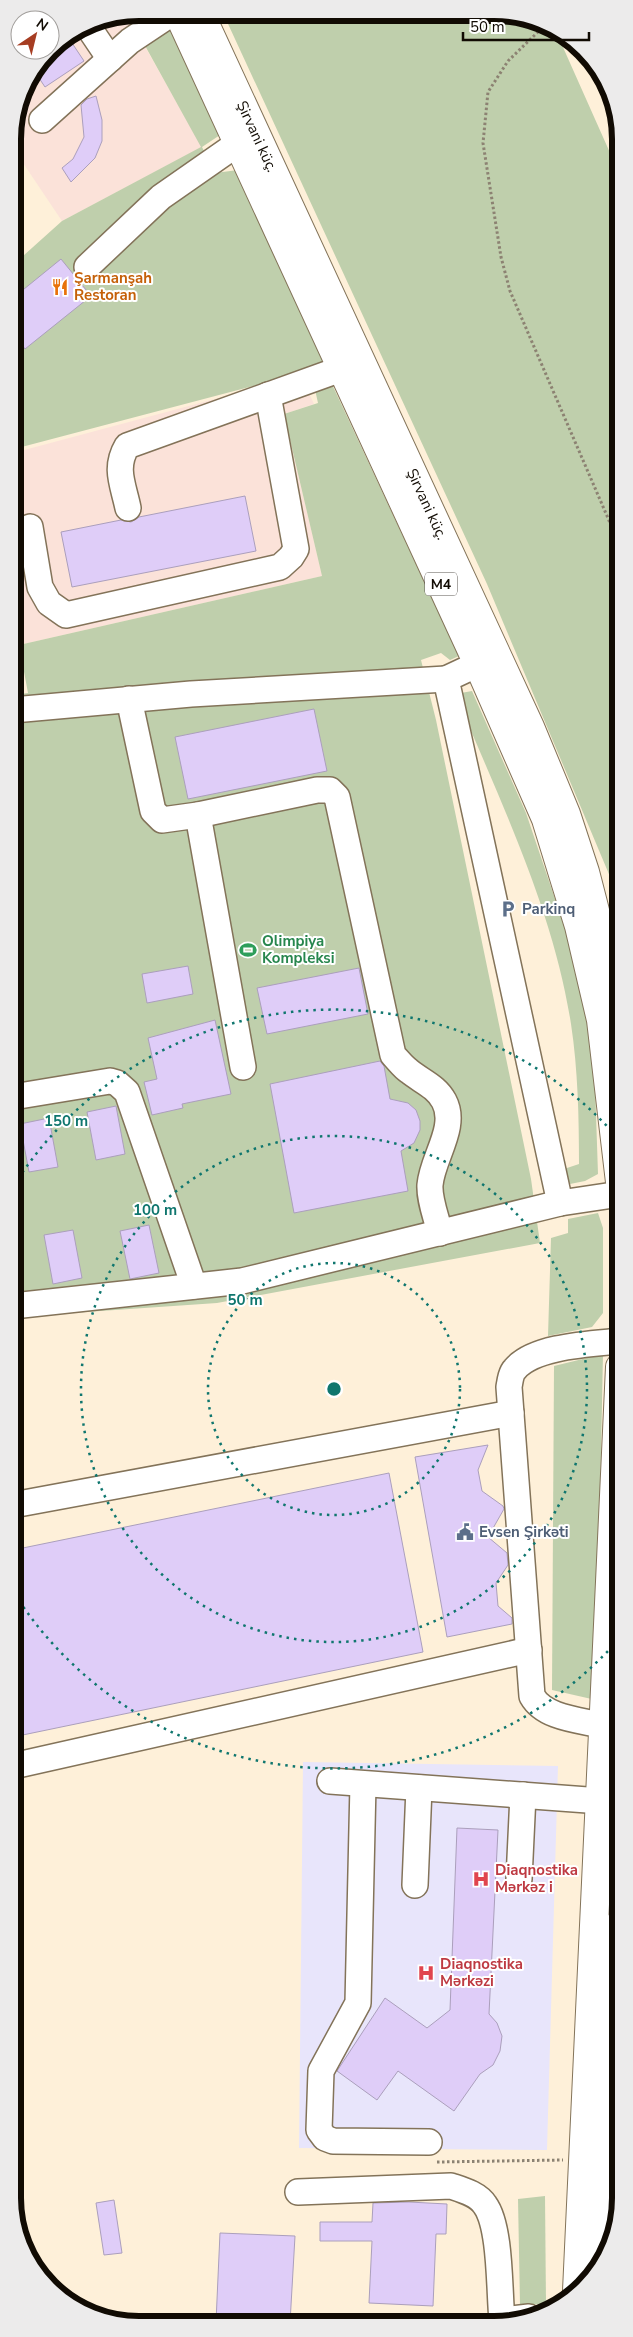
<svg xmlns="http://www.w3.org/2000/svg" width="633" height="2337" font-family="'Nunito Sans',sans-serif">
	<rect width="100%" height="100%" fill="#fef0d9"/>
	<g fill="#fbe2d9">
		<polygon points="127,15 202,147 62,221 13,148 13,131 22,91 50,49 91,22"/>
		<polygon points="301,376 314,404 284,414 322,576 19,645 13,600 13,453"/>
	</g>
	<polygon fill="#e8e5fb" points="303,1762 558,1766 547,2150 299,2148"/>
	<g fill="#bfcfac">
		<polygon points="223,13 519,15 558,36 619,173 620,876 611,879 487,584"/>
		<polygon points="173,26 223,133 202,147 215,173 238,170 325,364 306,372 14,449 13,265 62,221 201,147 143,42"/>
		<polygon points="330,380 459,656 450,660 441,653 421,660 436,720 531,1179 540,1243 217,1303 13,1317 13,695 28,693 19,645 322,576 284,414 318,403 314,385"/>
		<path d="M472,691l54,122 47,139 21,103 4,119 -13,7 -15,3 -6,-15 15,-5c0,-46 -1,-94 -8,-140 -17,-111 -67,-214 -110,-317v-14z"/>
		<polygon points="598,1213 603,1228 603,1313 592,1327 548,1336 551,1238 568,1233 568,1219"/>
		<polygon points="603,1354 596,1700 552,1690 554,1366"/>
		<polygon points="545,2196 546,2304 520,2305 518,2199"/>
	</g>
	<g fill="#dfcdf8" stroke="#ab9fbc">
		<polygon points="68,37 84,61 45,87 35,72 50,49"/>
		<polygon points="96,96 102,120 102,141 95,158 71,182 62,168 73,159 84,137 81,105 87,99"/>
		<polygon points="61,259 91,296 25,349 13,333 13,298"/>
		<polygon points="245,496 256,551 72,587 61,532 121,520 131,522 139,517"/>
		<polygon points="314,709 327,771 188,799 175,737"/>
		<polygon points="188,966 193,994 147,1003 142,974"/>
		<polygon points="359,968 368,1014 267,1034 257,988"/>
		<polygon points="215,1020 231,1094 182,1104 183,1108 152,1115 144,1082 157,1079 148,1038"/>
		<polygon points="380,1061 384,1066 390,1099 408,1103 416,1110 420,1121 420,1130 414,1143 401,1151 408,1191 294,1213 270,1084"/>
		<polygon points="116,1106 125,1154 96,1160 87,1112"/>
		<polygon points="49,1118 58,1167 29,1172 20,1124"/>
		<polygon points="149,1225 159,1273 130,1279 120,1231"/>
		<polygon points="73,1230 82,1278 53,1284 44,1235"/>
		<polygon points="488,1445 478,1470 482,1491 503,1506 504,1509 488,1537 507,1553 508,1565 496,1583 498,1606 512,1618 512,1624 447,1637 415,1457"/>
		<polygon points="389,1473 423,1652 13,1737 13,1550"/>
		<polygon points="457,1828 498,1830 489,2014 497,2023 502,2036 500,2051 493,2065 480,2074 454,2111 398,2071 377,2100 337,2071 385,1998 427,2028 450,2010"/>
		<polygon points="114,2200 122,2253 104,2255 96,2203"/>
		<polygon points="409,2202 447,2204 446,2234 436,2234 433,2306 369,2303 372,2241 320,2241 320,2222 372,2222 373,2203"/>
		<polygon points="220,2233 295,2236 290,2323 216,2322"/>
	</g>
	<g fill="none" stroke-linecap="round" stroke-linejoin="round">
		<g stroke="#837359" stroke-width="28">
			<g id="minor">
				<polyline points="87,25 110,59"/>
				<polyline points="42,120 130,41 172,13"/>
				<polyline points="87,267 161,197 237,144"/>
				<path d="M128,508c-5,-24 -14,-40 -1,-62l214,-77"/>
				<polyline points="30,527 40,587 49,603 66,615 280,567 291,557 296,549 268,395"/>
				<polyline points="478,664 446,679 560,1203 620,1194"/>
				<path d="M129,699l24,112 9,9 36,-5 119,-25h13l7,7 56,258c5,5 10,12 16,16 12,10 27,15 35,30 14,26 -12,57 -14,84 -1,15 7,34 10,48"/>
				<polyline points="13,710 191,694 446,679"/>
				<polyline points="198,815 243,1067"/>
				<polyline points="13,1097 110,1081 117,1083 127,1092 194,1286"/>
				<polyline points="13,1306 242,1281 560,1203"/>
				<polyline points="13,1505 511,1413"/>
				<path d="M605,1726c-23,-6 -60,-7 -73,-30l-23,-309c1,-6 2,-14 6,-18 19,-23 76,-25 105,-28"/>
				<polyline points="13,1766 529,1650"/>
				<polyline points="330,1781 601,1801"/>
				<polyline points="363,1784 358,2003 321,2071 319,2130 325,2138 333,2141 429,2142"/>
				<polyline points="519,1879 523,1795"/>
				<polyline points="415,1885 419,1788"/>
				<path d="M298,2192l153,-6c12,4 27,8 34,19 16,22 14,86 17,115"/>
				<polyline points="502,2323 502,2320 529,2317"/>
			</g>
		</g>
		<g stroke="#837359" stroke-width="30">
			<g id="highway">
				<polyline points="178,13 478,664 546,819 579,926 601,1020 620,1182"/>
				<path id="s1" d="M200,13l330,714 36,87 19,58 35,136"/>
				<polyline points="604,2257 620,1923"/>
				<polyline points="577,2291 620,1367"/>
			</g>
		</g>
		<g stroke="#8c8272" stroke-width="3" stroke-dasharray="2.5 2.5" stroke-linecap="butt">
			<polyline points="542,28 508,61 488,92 483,143 501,257 510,291 620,546"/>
			<polyline points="601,74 615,109"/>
			<polyline points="437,2162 563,2160"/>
		</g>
		<use href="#minor" stroke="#fff" stroke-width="25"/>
		<use href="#highway" stroke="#fff" stroke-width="28"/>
	</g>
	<g fill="none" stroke="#0f766e" stroke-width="2.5" stroke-dasharray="2.5 5">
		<circle cx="334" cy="1389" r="126"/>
		<circle cx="334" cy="1389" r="253"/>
		<path d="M618 1640A379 379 0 0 1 14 1593M14 1185A379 379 0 0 1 618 1138"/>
	</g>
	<defs>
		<g id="restaurant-bare" transform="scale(1.35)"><path d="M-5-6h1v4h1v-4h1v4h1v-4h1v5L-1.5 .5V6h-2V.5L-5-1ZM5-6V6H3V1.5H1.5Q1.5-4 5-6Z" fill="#e8710a" stroke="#fff" stroke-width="2.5" paint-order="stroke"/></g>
		<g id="parking-bare" transform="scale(1.35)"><path d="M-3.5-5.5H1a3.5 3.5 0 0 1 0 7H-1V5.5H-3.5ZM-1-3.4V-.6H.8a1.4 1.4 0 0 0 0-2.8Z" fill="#5c6f8a" stroke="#fff" stroke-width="2.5" paint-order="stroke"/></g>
		<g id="stadium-bare" transform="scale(1.35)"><path d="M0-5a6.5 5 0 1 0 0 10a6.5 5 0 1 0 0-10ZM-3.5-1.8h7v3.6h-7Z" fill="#2e9e5b" stroke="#fff" stroke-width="2.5" paint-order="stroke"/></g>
		<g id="civic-bare" transform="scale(1.35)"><path d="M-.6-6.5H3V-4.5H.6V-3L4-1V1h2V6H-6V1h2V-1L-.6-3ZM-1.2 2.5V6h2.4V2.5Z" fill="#5c6f8a" stroke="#fff" stroke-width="2.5" paint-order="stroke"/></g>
		<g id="hospital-bare" transform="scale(1.35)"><path d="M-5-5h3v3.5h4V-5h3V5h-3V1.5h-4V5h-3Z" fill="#e0444e" stroke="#fff" stroke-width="2.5" paint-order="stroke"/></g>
	</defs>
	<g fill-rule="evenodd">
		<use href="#restaurant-bare" x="60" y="287"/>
		<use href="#parking-bare" x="508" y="909"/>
		<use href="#stadium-bare" x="248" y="950"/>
		<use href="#civic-bare" x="465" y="1532"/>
		<use href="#hospital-bare" x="481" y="1879"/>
		<use href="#hospital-bare" x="426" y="1973"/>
	</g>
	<g text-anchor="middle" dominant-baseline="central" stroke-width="4" stroke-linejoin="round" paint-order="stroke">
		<rect fill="#fff" stroke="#58544f" stroke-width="1" x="425" y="572.5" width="32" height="23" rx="4"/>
		<g font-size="14" font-weight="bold" fill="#110b03">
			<text x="441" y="584">M4</text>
		</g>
		<g font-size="15" fill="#110b03" stroke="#fff">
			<text stroke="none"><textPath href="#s1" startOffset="136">Şirvani küç.</textPath></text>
			<text stroke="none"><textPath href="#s1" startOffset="541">Şirvani küç.</textPath></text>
		</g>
		<g font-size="15" font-weight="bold" fill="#c56008" stroke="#fff" text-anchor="start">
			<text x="74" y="278">Şarmanşah<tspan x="74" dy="17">Restoran</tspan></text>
		</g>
		<g font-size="15" font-weight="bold" fill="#4e5e75" stroke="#fff" text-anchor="start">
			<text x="522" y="909">Parkinq</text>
			<text x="479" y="1532">Evsen Şirkəti</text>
		</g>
		<g font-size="15" font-weight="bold" fill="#27864d" stroke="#fff" text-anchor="start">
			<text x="262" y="941">Olimpiya<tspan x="262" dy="17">Kompleksi</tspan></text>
		</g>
		<g font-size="15" font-weight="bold" fill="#be3a42" stroke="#fff" text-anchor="start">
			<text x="495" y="1870">Diaqnostika<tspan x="495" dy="17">Mərkəz i</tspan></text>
			<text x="440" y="1964">Diaqnostika<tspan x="440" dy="17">Mərkəzi</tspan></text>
		</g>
	</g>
	<path d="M0 0H633V2337H0ZM139 21H494A118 118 0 0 1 612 139V2198A118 118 0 0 1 494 2316H139A118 118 0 0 1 21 2198V139A118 118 0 0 1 139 21Z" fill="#ecebeb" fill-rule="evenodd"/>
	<path fill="none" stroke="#110b03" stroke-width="6" d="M139 21H494A118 118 0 0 1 612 139V2198A118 118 0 0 1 494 2316H139A118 118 0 0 1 21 2198V139A118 118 0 0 1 139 21Z"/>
	<circle cx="334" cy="1389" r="8" fill="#0f766e" stroke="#fff" stroke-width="2.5"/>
	<g font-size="15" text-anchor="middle" font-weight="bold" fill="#0f766e" stroke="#fff" stroke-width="4" stroke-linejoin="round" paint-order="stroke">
		<text x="66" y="1126">150 m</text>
		<text x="155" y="1215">100 m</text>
		<text x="245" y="1305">50 m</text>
	</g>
	<g transform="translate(35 35) rotate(35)"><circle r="24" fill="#ffffff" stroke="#a09d9a"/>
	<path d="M0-4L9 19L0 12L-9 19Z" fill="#a63d22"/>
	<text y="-8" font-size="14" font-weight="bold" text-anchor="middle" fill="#110b03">N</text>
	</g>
	<path d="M463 32v8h126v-8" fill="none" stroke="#110b03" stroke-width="2.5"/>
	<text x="470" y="32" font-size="15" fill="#110b03" stroke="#ffffff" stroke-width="4" paint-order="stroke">50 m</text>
</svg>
